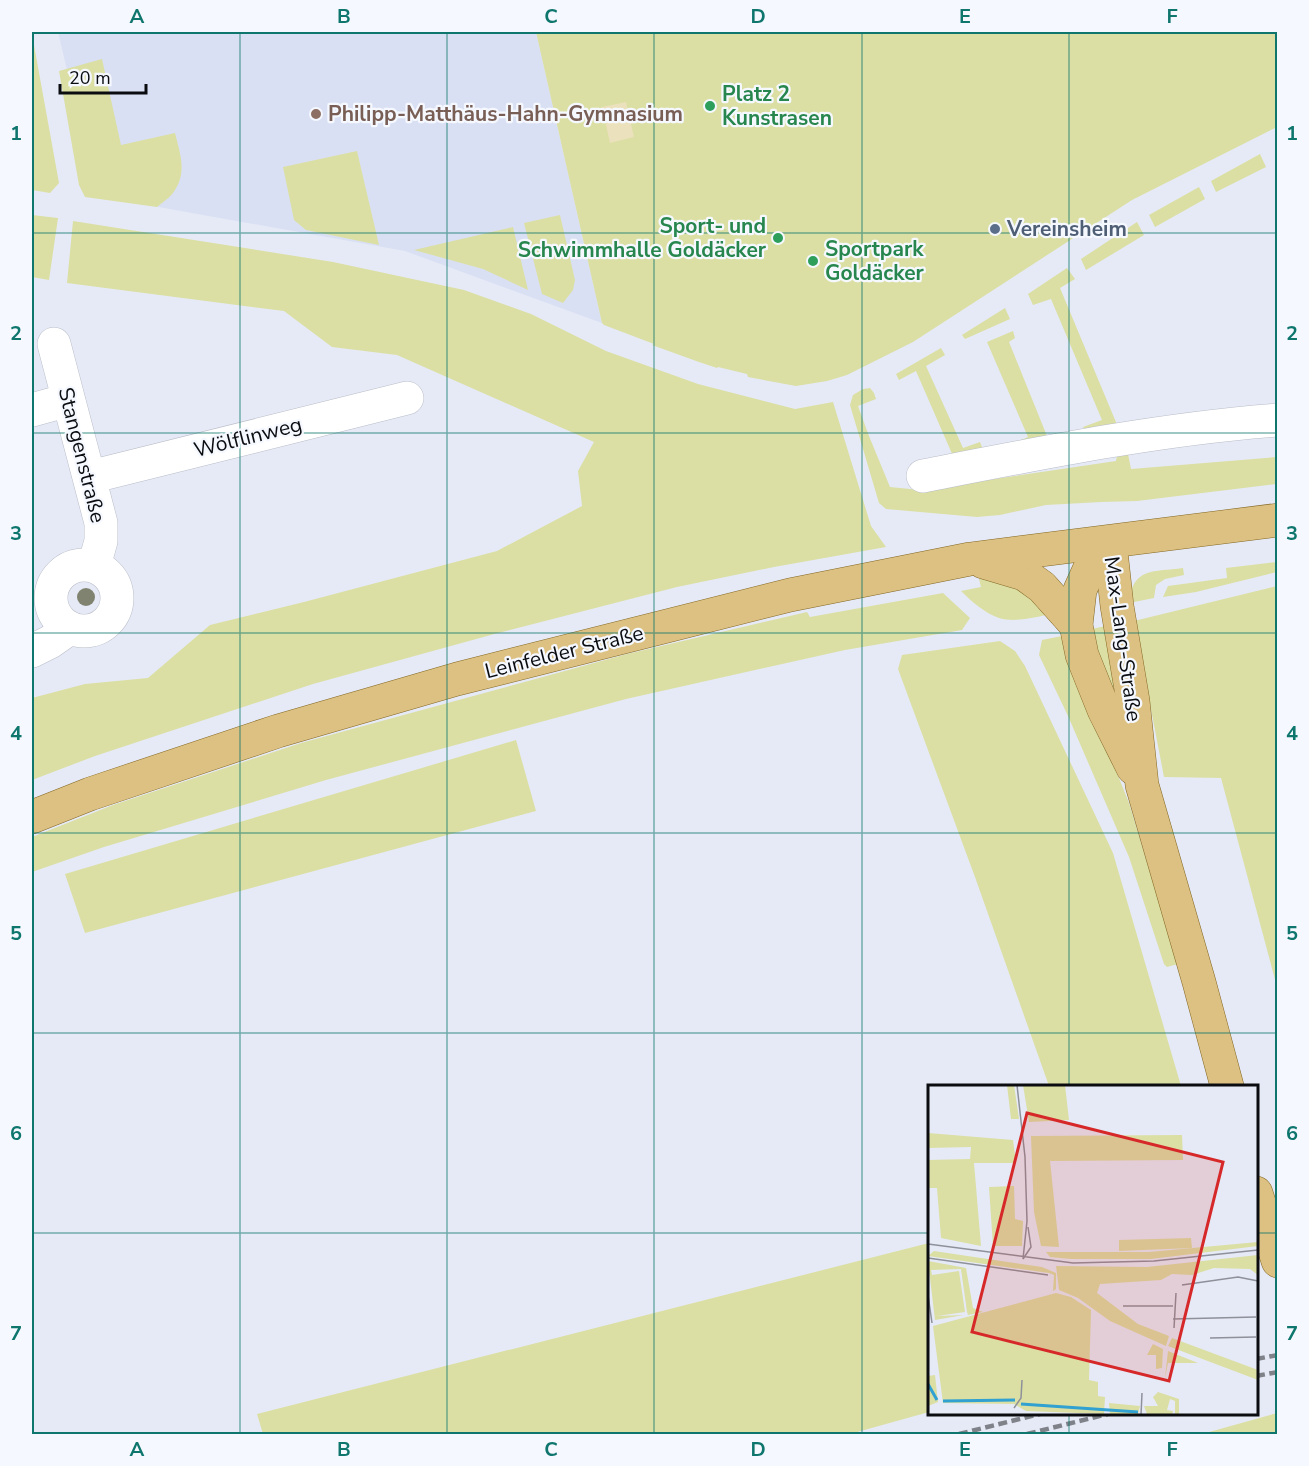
<svg xmlns="http://www.w3.org/2000/svg" width="1309" height="1466" font-family="'Nunito Sans',sans-serif">
	<rect width="100%" height="100%" fill="#e6eaf6"/>
	<polygon fill="#dae0f3" points="58,32 536,32 602,323 405,251 97,196"/>
	<g fill="#dbdfa3">
		<polygon points="536,32 1277,32 1277,127 1132,200 913,342 847,375 827,381 796,386 748,377 747,374 718,367 717,368 699,362 652,345 654,344 604,325 602,323"/>
		<polygon points="32,34 59,183 50,193 32,190 32,115 34,114 32,104"/>
		<path d="M102,59l19,86 54,-12c5,20 12,39 0,57 -4,7 -12,12 -18,17l-72,-10 -6,-12 -20,-114z"/>
		<polygon points="357,151 379,245 306,230 294,220 283,167"/>
		<polygon points="1260,154 1266,167 1216,192 1211,181"/>
		<polygon points="1199,187 1205,199 1155,227 1149,215"/>
		<polygon points="32,215 58,218 49,280 32,277"/>
		<polygon points="560,215 575,280 573,290 563,303 542,294 524,223"/>
		<polygon points="73,221 333,262 464,290 531,314 606,351 698,384 795,409 833,402 871,526 886,547 774,567 677,587 498,633 313,684 95,756 32,780 32,698 85,684 148,678 210,625 304,602 497,551 582,506 578,471 594,442 397,355 332,347 284,311 67,283"/>
		<polygon points="1137,222 1144,235 1086,270 1081,259"/>
		<polygon points="513,227 528,290 483,269 414,250"/>
		<polygon points="1067,268 1075,279 1060,288 1118,427 1085,431 1083,427 1102,420 1051,299 1033,305 1028,294"/>
		<polygon points="1005,308 1010,319 965,339 962,335"/>
		<polygon points="1013,331 1015,338 1009,342 1047,436 1056,433 1054,439 1010,445 1028,437 987,342"/>
		<polygon points="941,348 945,355 926,366 963,448 980,442 982,447 981,451 953,456 916,371 899,380 896,374"/>
		<polygon points="870,388 874,393 876,399 858,406 869,436 890,487 920,490 1116,461 1117,455 1128,454 1131,469 1277,457 1277,484 1137,501 1101,502 1046,505 1000,515 977,517 886,509 879,503 850,405 853,395 863,389"/>
		<polygon points="1277,562 1277,572 1196,592 1163,597 1168,586 1227,578 1226,568"/>
		<path d="M1183,568l1,7 -19,4 -9,6 -2,13 -25,5c3,-36 25,-31 54,-35z"/>
		<path d="M999,576l18,2 34,36c-16,3 -35,9 -52,4 -13,-4 -28,-17 -38,-27l20,-4 -2,-8z"/>
		<polygon points="1277,586 1277,987 1221,778 1164,777 1134,621"/>
		<polygon points="943,593 970,618 962,630 845,650 626,699 326,780 104,847 32,872 32,837 113,805 301,743 627,654 807,612 810,617"/>
		<polygon points="1110,625 1124,704 1116,707 1099,660 1092,629"/>
		<polygon points="1062,636 1129,803 1178,964 1167,967 1164,964 1129,857 1068,716 1039,655 1042,640"/>
		<polygon points="1000,641 1015,651 1025,666 1113,853 1181,1086 1049,1086 975,877 898,669 902,655"/>
		<polygon points="516,740 536,811 85,933 65,874"/>
		<polygon points="929,1243 929,1412 850,1434 263,1434 257,1414"/>
		<polygon points="1277,1413 1277,1434 1202,1434"/>
	</g>
	<polygon fill="#ebe1bc" points="626,102 634,137 610,143 602,107"/>
	<g fill="none" stroke-linecap="round" stroke-linejoin="round">
		<g stroke="#b9bdc8" stroke-width="34">
			<g id="minor">
				<polyline points="54,344 101,523 101,541 94,566"/>
				<polyline points="32,410 68,400"/>
				<path d="M923,476c117,-23 235,-47 355,-56"/>
				<polyline points="90,477 407,398"/>
				<circle cx="84" cy="598" r="33"/>
				<polyline points="32,651 50,642 70,628"/>
			</g>
		</g>
		<g stroke="#836724" stroke-width="34">
			<g id="major">
				<polyline points="1110,542 1117,606 1133,701 1142,785 1199,982 1227,1086"/>
				<polyline points="1110,542 1089,570 1080,590 1076,625 1082,655 1104,710 1133,768"/>
				<polyline points="983,562 1024,574 1042,587 1076,625"/>
				<polyline points="32,817 90,794 278,731 457,679 790,595 970,559 1278,520"/>
				<polyline points="1256,1193 1278,1261"/>
			</g>
		</g>
		<use href="#minor" stroke="#fff" stroke-width="33"/>
		<use href="#major" stroke="#dcc182" stroke-width="33"/>
		<g stroke="#7f8289" stroke-width="4.5" stroke-dasharray="9 4.5" stroke-linecap="butt">
			<polyline points="1256,1359 1278,1355"/>
			<polyline points="1256,1376 1278,1372"/>
			<polyline points="959,1434 1040,1414"/>
			<polyline points="1027,1434 1108,1414"/>
		</g>
	</g>
	<circle fill="#808370" cx="86" cy="597" r="9"/>
	<path fill="none" stroke="#0f766e" stroke-width="1.5" stroke-opacity="0.55" d="M240,32v1402M447,32v1402M654,32v1402M862,32v1402M1069,32v1054M32,233h1246M32,433h1246M32,633h1246M32,833h1246M32,1033h1246M32,1233h898M1256,1233h22M1069,1414v20"/>
	<g fill="#2e9e5b" stroke="#f5f8ff" stroke-width="2">
		<circle cx="710" cy="106" r="6"/>
		<circle cx="778" cy="238" r="6"/>
		<circle cx="813" cy="261" r="6"/>
	</g>
	<circle fill="#8d6e63" stroke="#f5f8ff" stroke-width="2" cx="316" cy="114" r="6"/>
	<circle fill="#5c6f8a" stroke="#f5f8ff" stroke-width="2" cx="995" cy="229" r="6"/>
	<g text-anchor="middle" dominant-baseline="central" stroke-width="4.5" stroke-linejoin="round" paint-order="stroke">
		<g font-size="21" font-weight="bold" fill="#27864d" stroke="#f5f8ff" text-anchor="start">
			<text x="722" y="94">Platz 2<tspan x="722" dy="24">Kunstrasen</tspan></text>
			<text x="766" y="226" text-anchor="end">Sport- und<tspan x="766" dy="24">Schwimmhalle Goldäcker</tspan></text>
			<text x="825" y="249">Sportpark<tspan x="825" dy="24">Goldäcker</tspan></text>
		</g>
		<g font-size="21" font-weight="bold" fill="#785e54" stroke="#f5f8ff" text-anchor="start">
			<text x="328" y="114">Philipp-Matthäus-Hahn-Gymnasium</text>
		</g>
		<g font-size="21" font-weight="bold" fill="#4e5e75" stroke="#f5f8ff" text-anchor="start">
			<text x="1007" y="229">Vereinsheim</text>
		</g>
		<g font-size="21" fill="#0a0c0f" stroke="#f5f8ff">
			<text transform="translate(248 437) rotate(-14)">Wölflinweg</text>
			<text transform="translate(82 455) rotate(76)">Stangenstraße</text>
			<text transform="translate(1123 639) rotate(82)">Max-Lang-Straße</text>
			<text transform="translate(564 652) rotate(-14)">Leinfelder Straße</text>
		</g>
	</g>
	<g transform="translate(928 1085)">
		<rect width="330" height="330" fill="#e6eaf6"/>
		<path d="M79,0h7l5,34h-8zM95,0h42l4,35 -40,2zM0,48l85,7 3,23h-42l7,83 -40,-8 -4,-50h-9v-28l42,-1 1,-12 -43,1zM254,50l1,25 -133,1 9,86 -18,-1 -7,-34 -3,-76zM86,101l1,33 8,2 -1,25h-29l-4,-59zM263,153l1,10 -73,3v-11zM330,157v4l-107,13h-80l-21,-2 -4,-5h103zM6,166l108,16 14,6v16l-3,2 1,-16 -5,-2 -121,-17zM330,170v20l-8,-6 -36,-1 -22,7 -20,-1 -11,6 -61,4 -3,9 41,31 31,12 -3,10 -56,-25 -32,-23 -19,-8 -3,-24 91,1zM0,176l38,7 7,40 10,4 -15,3 -1,-3 -6,-43 -30,1 1,5 27,-4 6,41 -28,4 27,-1 -29,5zM128,208l15,4 20,13 -2,70 9,2v14l7,1 -1,17 -78,-3 -12,-7 -71,-1 -10,-77zM244,253l86,32v10l-90,-34zM225,259l10,5 -1,19 -6,1v-14h-9zM240,266l30,12h-30l-3,15zM7,290l3,27 -10,4v-30zM230,307l21,7v16h-4v-14l-5,-2 -3,11 6,1 -1,4 -25,-1 -3,-8h14l-5,-9zM181,318l31,3 -2,8h-28z" fill="#dbdfa3"/>
		<path fill="none" stroke="#30a1d1" stroke-width="3" d="M0,299l9,16M15,316l72,-1M93,319l117,8"/>
		<path fill="none" stroke="#8e919a" stroke-width="1.5" d="M89,0l8,72 2,64 -4,38M0,159l145,19 81,-2 104,-11M0,173l120,17M95,174l8,-12 -3,-20M254,200l56,-8 20,4M0,210l4,28M195,221h50M330,222v43M245,234l83,-2M246,243l2,-35M282,253l46,-1M86,323l7,-10 1,-18M213,330l1,-22"/>
		<path fill="#d62828" fill-opacity="0.15" stroke="#d62828" stroke-width="3" d="M99,28l196,49 -54,219 -197,-49z"/>
		<rect width="330" height="330" fill="none" stroke="#0a0c0f" stroke-width="3"/>
	</g>
	<rect width="1309" height="1466" fill="none" stroke="#f5f8ff" stroke-width="66"/>
	<path d="M60 84v9h86v-9" fill="none" stroke="#0a0c0f" stroke-width="3"/>
	<text x="69" y="84" font-size="18" fill="#0a0c0f" stroke="#f5f8ff" stroke-width="4.5" paint-order="stroke">20 m</text>
	<rect x="33" y="33" width="1243" height="1400" fill="none" stroke="#0f766e" stroke-width="2"/>
	<g font-size="20" text-anchor="middle" font-weight="bold" fill="#0f766e">
		<text x="137" y="23">A</text>
		<text x="344" y="23">B</text>
		<text x="551" y="23">C</text>
		<text x="758" y="23">D</text>
		<text x="965" y="23">E</text>
		<text x="1172" y="23">F</text>
		<text x="16" y="140">1</text>
		<text x="1292" y="140">1</text>
		<text x="16" y="340">2</text>
		<text x="1292" y="340">2</text>
		<text x="16" y="540">3</text>
		<text x="1292" y="540">3</text>
		<text x="16" y="740">4</text>
		<text x="1292" y="740">4</text>
		<text x="16" y="940">5</text>
		<text x="1292" y="940">5</text>
		<text x="16" y="1140">6</text>
		<text x="1292" y="1140">6</text>
		<text x="16" y="1340">7</text>
		<text x="1292" y="1340">7</text>
		<text x="137" y="1456">A</text>
		<text x="344" y="1456">B</text>
		<text x="551" y="1456">C</text>
		<text x="758" y="1456">D</text>
		<text x="965" y="1456">E</text>
		<text x="1172" y="1456">F</text>
	</g>
</svg>
